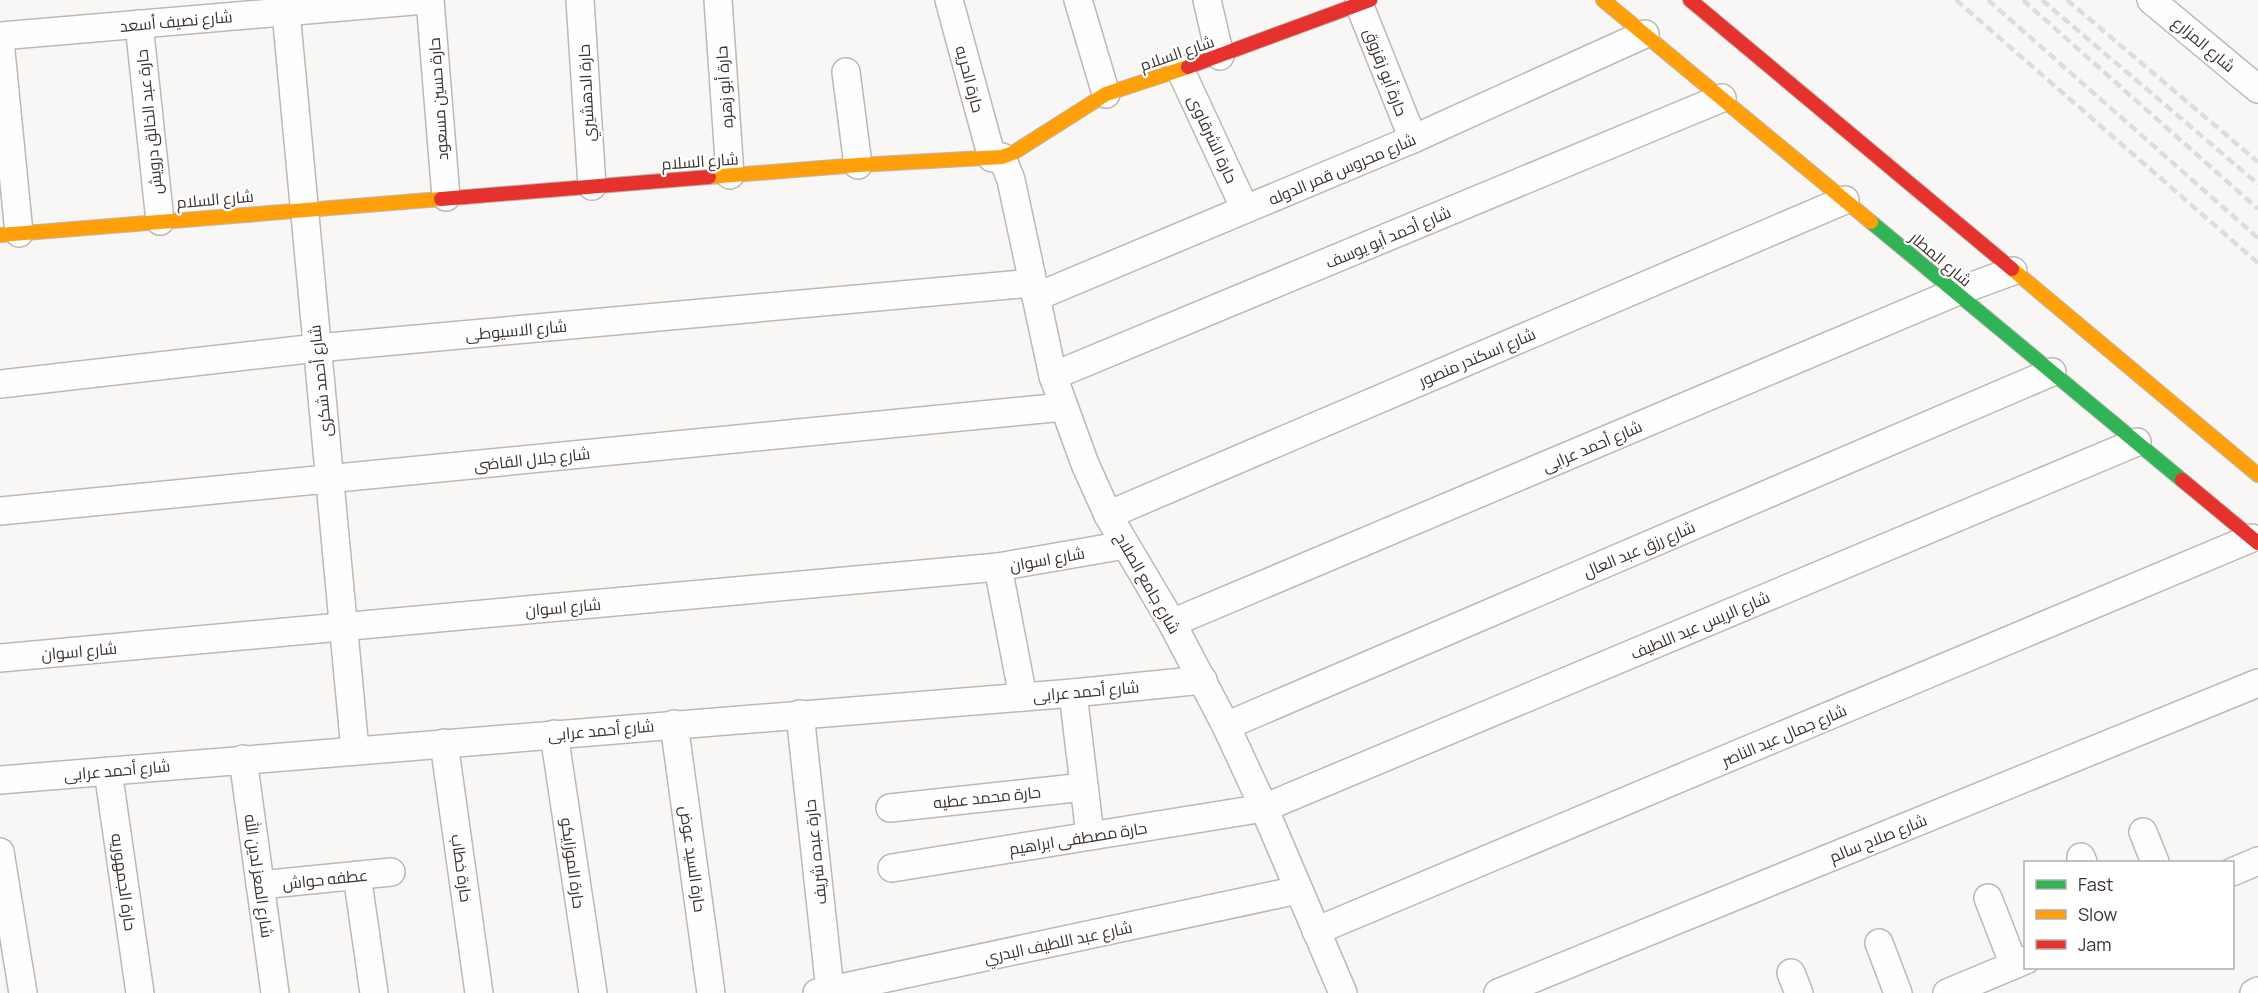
<svg xmlns="http://www.w3.org/2000/svg" width="2258" height="993" font-family="Manrope,Cairo,sans-serif">
	<rect width="100%" height="100%" fill="#f9f7f5"/>
	<g fill="none" stroke-linecap="round" stroke-linejoin="round">
		<g stroke="#bdb8b4" stroke-width="30">
			<g id="street">
				<polyline points="430,0 446,197"/>
				<polyline points="580,0 592,186"/>
				<polyline points="718,0 730,175"/>
				<polyline points="949,0 992,158"/>
				<polyline points="1078,0 1106,94"/>
				<polyline points="1207,0 1220,56"/>
				<polyline points="2151,0 2258,89"/>
				<polyline points="1359,4 1413,139"/>
				<polyline points="286,12 355,750"/>
				<polyline points="139,24 160,221"/>
				<polyline points="0,36 425,0"/>
				<polyline points="0,41 19,233"/>
				<polyline points="1180,69 1245,209"/>
				<polyline points="846,72 858,165"/>
				<polyline points="1002,157 1011,180 1053,376 1085,464 1108,515 1172,623 1226,726 1264,808 1343,993"/>
				<polyline points="1036,297 1413,139 1645,34"/>
				<polyline points="1053,376 1722,98"/>
				<polyline points="0,384 317,348 1032,283"/>
				<polyline points="0,511 1063,407"/>
				<polyline points="1108,515 1845,200"/>
				<polyline points="998,567 1023,697"/>
				<polyline points="1172,623 1956,292 2013,271"/>
				<polyline points="0,658 998,567 1125,545"/>
				<polyline points="1073,693 1090,835"/>
				<polyline points="800,714 830,990"/>
				<polyline points="674,724 711,993"/>
				<polyline points="1226,726 2052,372"/>
				<polyline points="554,734 593,993"/>
				<polyline points="444,743 479,993"/>
				<polyline points="243,759 275,993"/>
				<polyline points="108,771 140,993"/>
				<polyline points="0,780 1073,693 1203,680"/>
				<polyline points="890,808 1084,787"/>
				<polyline points="2143,832 2155,862"/>
				<polyline points="0,852 23,993"/>
				<polyline points="2081,857 2083,862"/>
				<polyline points="892,868 1264,808 2137,442"/>
				<polyline points="2232,872 2258,861"/>
				<polyline points="357,875 374,993"/>
				<polyline points="260,885 391,872"/>
				<polyline points="1988,898 2014,965"/>
				<polyline points="1316,931 2252,538"/>
				<polyline points="1879,943 1898,993"/>
				<polyline points="1791,973 1799,993"/>
				<polyline points="817,993 1298,890"/>
				<polyline points="1498,993 2258,683"/>
				<polyline points="1947,993 2026,960"/>
				<polyline points="2254,993 2258,991"/>
			</g>
		</g>
		<g stroke="#bdb8b4" stroke-width="16">
			<polyline id="fast" points="1871,222 2182,480"/>
		</g>
		<g stroke="#bdb8b4" stroke-width="16">
			<g id="slow">
				<polyline points="1603,0 1871,222"/>
				<polyline points="709,177 858,165 1002,157 1013,153 1106,94 1188,67"/>
				<polyline points="0,235 441,199"/>
				<polyline points="2012,269 2258,475"/>
			</g>
		</g>
		<g stroke="#bdb8b4" stroke-width="16">
			<g id="jam">
				<polyline points="1690,0 2012,269"/>
				<polyline points="1188,67 1370,0"/>
				<polyline points="441,199 709,177"/>
				<polyline points="2182,480 2258,543"/>
			</g>
		</g>
		<use href="#street" stroke="#fefefe" stroke-width="27"/>
		<use href="#fast" stroke="#30b455" stroke-width="14"/>
		<use href="#slow" stroke="#ff9f0a" stroke-width="14"/>
		<use href="#jam" stroke="#e5322d" stroke-width="14"/>
		<g stroke="#dedddc" stroke-width="4.5" stroke-dasharray="9 4.5" stroke-linecap="butt">
			<polyline points="1956,0 2258,263"/>
			<polyline points="1988,0 2258,238"/>
			<polyline points="2023,0 2258,209"/>
			<polyline points="2042,0 2258,184"/>
			<polyline points="2067,0 2258,162"/>
		</g>
	</g>
	<g text-anchor="middle" dominant-baseline="central" stroke-width="4.5" stroke-linejoin="round" paint-order="stroke">
		<g font-size="16" fill="#3c322c" stroke="#fff">
			<text transform="translate(176 21) rotate(-5)">شارع نصيف أسعد</text>
			<text transform="translate(2204 44) rotate(40)">شارع المزارع</text>
			<text transform="translate(1177 53) rotate(-19)">شارع السلام</text>
			<text transform="translate(1386 72) rotate(69)">حارة أبو زقزوق</text>
			<text transform="translate(970 79) rotate(75)">حارة الحريه</text>
			<text transform="translate(724 87) rotate(-94)">حارة أبو زهره</text>
			<text transform="translate(586 93) rotate(-93)">حارة الدهشيري</text>
			<text transform="translate(438 99) rotate(-94)">حارة حسين مسعود</text>
			<text transform="translate(149 122) rotate(-96)">حارة عبد الخالق درويش</text>
			<text transform="translate(1213 139) rotate(65)">حارة الشرقاوى</text>
			<text transform="translate(700 161) rotate(-4)">شارع السلام</text>
			<text transform="translate(1342 169) rotate(-23)">شارع محروس قمر الدوله</text>
			<text transform="translate(215 199) rotate(-5)">شارع السلام</text>
			<text transform="translate(1388 237) rotate(-23)">شارع أحمد أبو يوسف</text>
			<text transform="translate(1941 259) rotate(40)">شارع المطار</text>
			<text transform="translate(516 330) rotate(-5)">شارع الاسيوطى</text>
			<text transform="translate(1477 357) rotate(-23)">شارع اسكندر منصور</text>
			<text transform="translate(320 381) rotate(-96)">شارع أحمد شكرى</text>
			<text transform="translate(1592 446) rotate(-23)">شارع أحمد عرابى</text>
			<text transform="translate(532 459) rotate(-6)">شارع جلال القاضى</text>
			<text transform="translate(1639 549) rotate(-23)">شارع رزق عبد العال</text>
			<text transform="translate(1047 559) rotate(-10)">شارع اسوان</text>
			<text transform="translate(1148 583) rotate(60)">شارع جامع الصلاح</text>
			<text transform="translate(563 607) rotate(-5)">شارع اسوان</text>
			<text transform="translate(1700 625) rotate(-23)">شارع الريس عبد اللطيف</text>
			<text transform="translate(79 651) rotate(-5)">شارع اسوان</text>
			<text transform="translate(1086 691) rotate(-5)">شارع أحمد عرابى</text>
			<text transform="translate(601 730) rotate(-5)">شارع أحمد عرابى</text>
			<text transform="translate(1784 735) rotate(-23)">شارع جمال عبد الناصر</text>
			<text transform="translate(117 770) rotate(-5)">شارع أحمد عرابى</text>
			<text transform="translate(987 797) rotate(-6)">حارة محمد عطيه</text>
			<text transform="translate(1078 838) rotate(-9)">حارة مصطفى ابراهيم</text>
			<text transform="translate(1878 838) rotate(-22)">شارع صلاح سالم</text>
			<text transform="translate(815 852) rotate(-96)">حارة عبده شريف</text>
			<text transform="translate(693 859) rotate(82)">حارة السيد عوض</text>
			<text transform="translate(573 863) rotate(82)">حارة الموزايكو</text>
			<text transform="translate(462 868) rotate(82)">حارة خطاب</text>
			<text transform="translate(259 876) rotate(82)">شارع المعز لدين الله</text>
			<text transform="translate(325 879) rotate(-6)">عطفه حواش</text>
			<text transform="translate(124 882) rotate(82)">حارة الجمهوريه</text>
			<text transform="translate(1058 942) rotate(-12)">شارع عبد اللطيف البدري</text>
		</g>
	</g>
	<rect x="2024" y="861" width="210" height="108" fill="#ffffff" stroke="#b1adab" stroke-width="1.5"/>
	<rect x="2036" y="880" width="30" height="9" fill="#30b455" stroke="#b1adab" stroke-width="1.5"/>
	<text x="2078" y="891" font-size="18" fill="#3c322c">Fast</text>
	<rect x="2036" y="910" width="30" height="9" fill="#ff9f0a" stroke="#b1adab" stroke-width="1.5"/>
	<text x="2078" y="921" font-size="18" fill="#3c322c">Slow</text>
	<rect x="2036" y="940" width="30" height="9" fill="#e5322d" stroke="#b1adab" stroke-width="1.5"/>
	<text x="2078" y="951" font-size="18" fill="#3c322c">Jam</text>
</svg>
